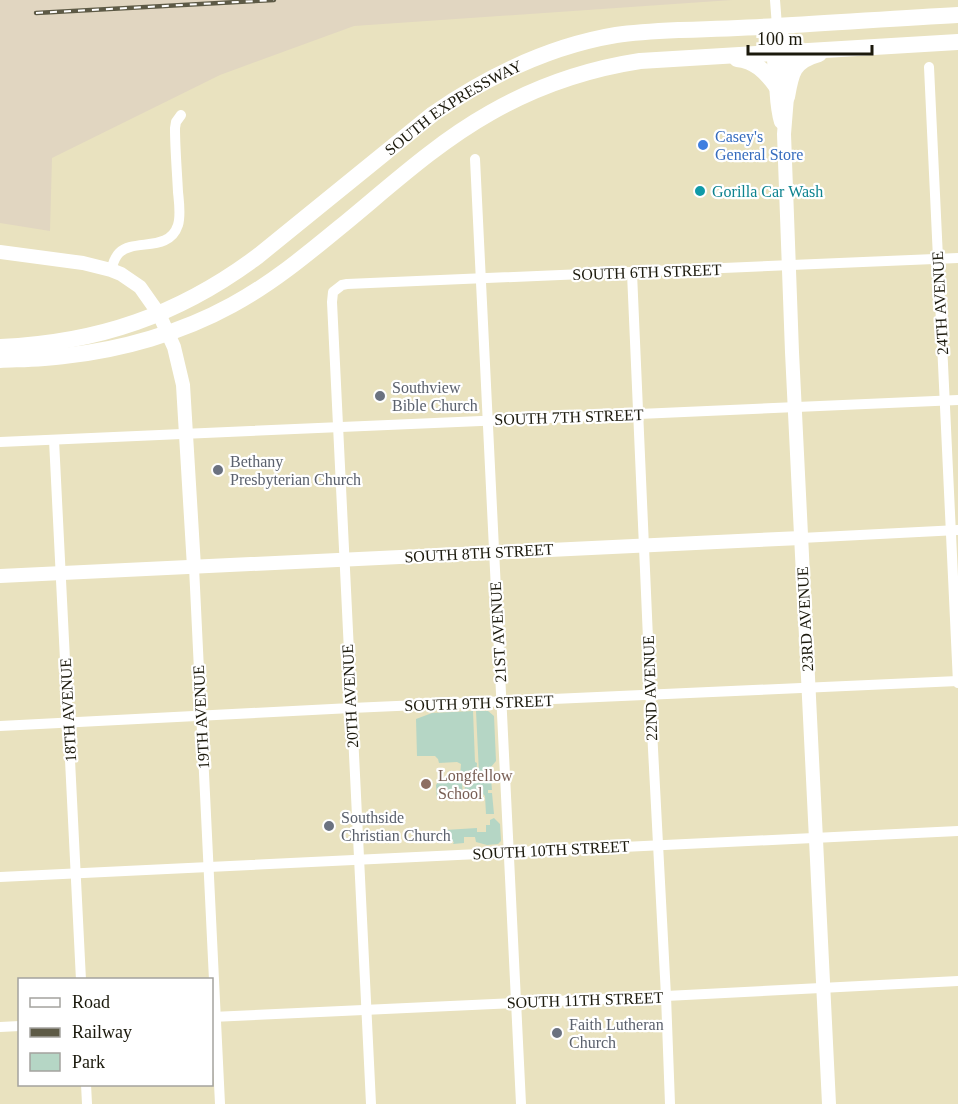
<svg xmlns="http://www.w3.org/2000/svg" width="958" height="1104" font-family="'Times New Roman',serif">
	<rect width="100%" height="100%" fill="#e9e2bf"/>
	<polygon fill="#e1d6c1" points="0,0 732,0 354,26 220,75 52,158 50,231 0,223"/>
	<g fill="#b5d6c5">
		<polygon points="473,711 475,762 477,763 476,774 460,775 461,764 457,762 439,763 438,759 435,756 417,756 416,719 432,713"/>
		<polygon points="476,711 488,711 494,716 496,761 491,767 491,774 481,775 479,773"/>
		<polygon points="491,778 492,790 488,790 488,793 492,793 494,814 486,814 485,796 483,794 477,794 475,796 475,800 466,800 464,779"/>
		<polygon points="462,780 463,801 451,800 450,796 447,795 439,795 437,798 436,785 439,781"/>
		<polygon points="494,818 500,824 501,841 498,844 487,845 476,842 475,837 464,837 464,843 453,844 454,842 452,841 450,843 445,843 445,830 477,828 477,832 486,832 486,825 490,825 490,820"/>
	</g>
	<g fill="none" stroke-linecap="round" stroke-linejoin="round">
		<g stroke="#fff" stroke-width="10">
			<polyline points="775,0 777,26"/>
			<polyline points="929,67 958,683"/>
			<polyline points="475,159 521,1104"/>
			<path d="M111,270c2,-6 3,-12 8,-17 15,-15 50,0 59,-28 3,-10 1,-23 0,-33 -1,-21 -3,-43 -3,-64l1,-6 5,-7"/>
			<polyline points="632,273 652,730 666,996 670,1104"/>
			<polyline points="54,440 81,980"/>
			<polyline points="0,442 958,400"/>
			<polyline points="801,538 958,530"/>
			<polyline points="194,567 220,1104"/>
			<polyline points="0,726 351,708 958,681"/>
			<polyline points="0,877 958,831"/>
			<polyline points="212,1017 666,996 958,981"/>
			<polyline points="0,1027 20,1026"/>
			<polyline points="86,1084 87,1104"/>
			<polyline points="371,1104 332,302 333,292 342,285 347,284 958,258"/>
		</g>
		<g stroke="#fff" stroke-width="14">
			<polyline points="777,26 784,41 785,53 787,97 784,134 792,352 829,1104"/>
			<path d="M777,26c-5,20 -3,38 -1,58 1,13 1,25 5,38"/>
			<polyline points="0,252 83,263 111,270 121,274 140,287 159,314 174,347 183,385 194,567"/>
			<polyline points="0,576 801,538"/>
		</g>
		<g stroke="#fff" stroke-width="16">
			<path d="M737,59c18,2 28,12 39,27"/>
			<path d="M787,97c4,-24 6,-36 32,-43"/>
			<path id="s1" d="M0,347c98,-4 179,-32 258,-91l175,-142c55,-38 117,-68 183,-79 21,-3 43,-4 64,-5 32,-1 64,-2 96,-4 60,-3 121,-8 182,-11"/>
			<path d="M0,360c21,-1 43,-1 64,-4 57,-6 117,-23 168,-51 39,-21 73,-49 107,-77 49,-40 96,-84 151,-115 47,-27 98,-44 150,-52l318,-19"/>
		</g>
		<g stroke="#5d5a46" stroke-width="4.5">
			<polyline id="rail" points="36,13 274,0"/>
		</g>
		<use href="#rail" stroke="#fff" stroke-width="2" stroke-dasharray="7" stroke-linecap="butt"/>
	</g>
	<circle fill="#3f7fe0" stroke="#fff" stroke-width="2" cx="703" cy="145" r="6"/>
	<circle fill="#0f9aa8" stroke="#fff" stroke-width="2" cx="700" cy="191" r="6"/>
	<g fill="#6b7280" stroke="#fff" stroke-width="2">
		<circle cx="380" cy="396" r="6"/>
		<circle cx="218" cy="470" r="6"/>
		<circle cx="329" cy="826" r="6"/>
		<circle cx="557" cy="1033" r="6"/>
	</g>
	<circle fill="#8d6e63" stroke="#fff" stroke-width="2" cx="426" cy="784" r="6"/>
	<g text-anchor="middle" dominant-baseline="central" stroke-width="4.5" stroke-linejoin="round" paint-order="stroke">
		<g font-size="16" fill="#1b190c" stroke="#fff">
			<text stroke="none"><textPath href="#s1" startOffset="524">SOUTH EXPRESSWAY</textPath></text>
			<text transform="translate(647 272) rotate(-2)">SOUTH 6TH STREET</text>
			<text transform="translate(940 303) rotate(-93)">24TH AVENUE</text>
			<text transform="translate(569 417) rotate(-2)">SOUTH 7TH STREET</text>
			<text transform="translate(479 553) rotate(-3)">SOUTH 8TH STREET</text>
			<text transform="translate(805 619) rotate(-93)">23RD AVENUE</text>
			<text transform="translate(498 632) rotate(-93)">21ST AVENUE</text>
			<text transform="translate(650 688) rotate(-92)">22ND AVENUE</text>
			<text transform="translate(350 696) rotate(-93)">20TH AVENUE</text>
			<text transform="translate(479 703) rotate(-2)">SOUTH 9TH STREET</text>
			<text transform="translate(68 710) rotate(-93)">18TH AVENUE</text>
			<text transform="translate(201 717) rotate(-93)">19TH AVENUE</text>
			<text transform="translate(551 850) rotate(-3)">SOUTH 10TH STREET</text>
			<text transform="translate(585 1000) rotate(-2)">SOUTH 11TH STREET</text>
		</g>
		<g font-size="16" fill="#366cbe" stroke="#fff" text-anchor="start">
			<text x="715" y="136">Casey's<tspan x="715" dy="18">General Store</tspan></text>
		</g>
		<g font-size="16" fill="#0d838f" stroke="#fff" text-anchor="start">
			<text x="712" y="191">Gorilla Car Wash</text>
		</g>
		<g font-size="16" fill="#5b616d" stroke="#fff" text-anchor="start">
			<text x="392" y="387">Southview<tspan x="392" dy="18">Bible Church</tspan></text>
			<text x="230" y="461">Bethany<tspan x="230" dy="18">Presbyterian Church</tspan></text>
			<text x="341" y="817">Southside<tspan x="341" dy="18">Christian Church</tspan></text>
			<text x="569" y="1024">Faith Lutheran<tspan x="569" dy="18">Church</tspan></text>
		</g>
		<g font-size="16" fill="#785e54" stroke="#fff" text-anchor="start">
			<text x="438" y="775">Longfellow<tspan x="438" dy="18">School</tspan></text>
		</g>
	</g>
	<rect x="18" y="978" width="195" height="108" fill="#ffffff" stroke="#a4a39e" stroke-width="1.5"/>
	<rect x="30" y="998" width="30" height="9" fill="#ffffff" stroke="#a4a39e" stroke-width="1.5"/>
	<text x="72" y="1008" font-size="18" fill="#1b190c">Road</text>
	<rect x="30" y="1028" width="30" height="9" fill="#5d5a46" stroke="#a4a39e" stroke-width="1.5"/>
	<text x="72" y="1038" font-size="18" fill="#1b190c">Railway</text>
	<rect x="30" y="1053" width="30" height="18" fill="#b5d6c5" stroke="#a4a39e" stroke-width="1.5"/>
	<text x="72" y="1068" font-size="18" fill="#1b190c">Park</text>
	<path d="M748 45v9h124v-9" fill="none" stroke="#1b190c" stroke-width="3"/>
	<text x="757" y="45" font-size="18" fill="#1b190c" stroke="#ffffff" stroke-width="4.5" paint-order="stroke">100 m</text>
</svg>
